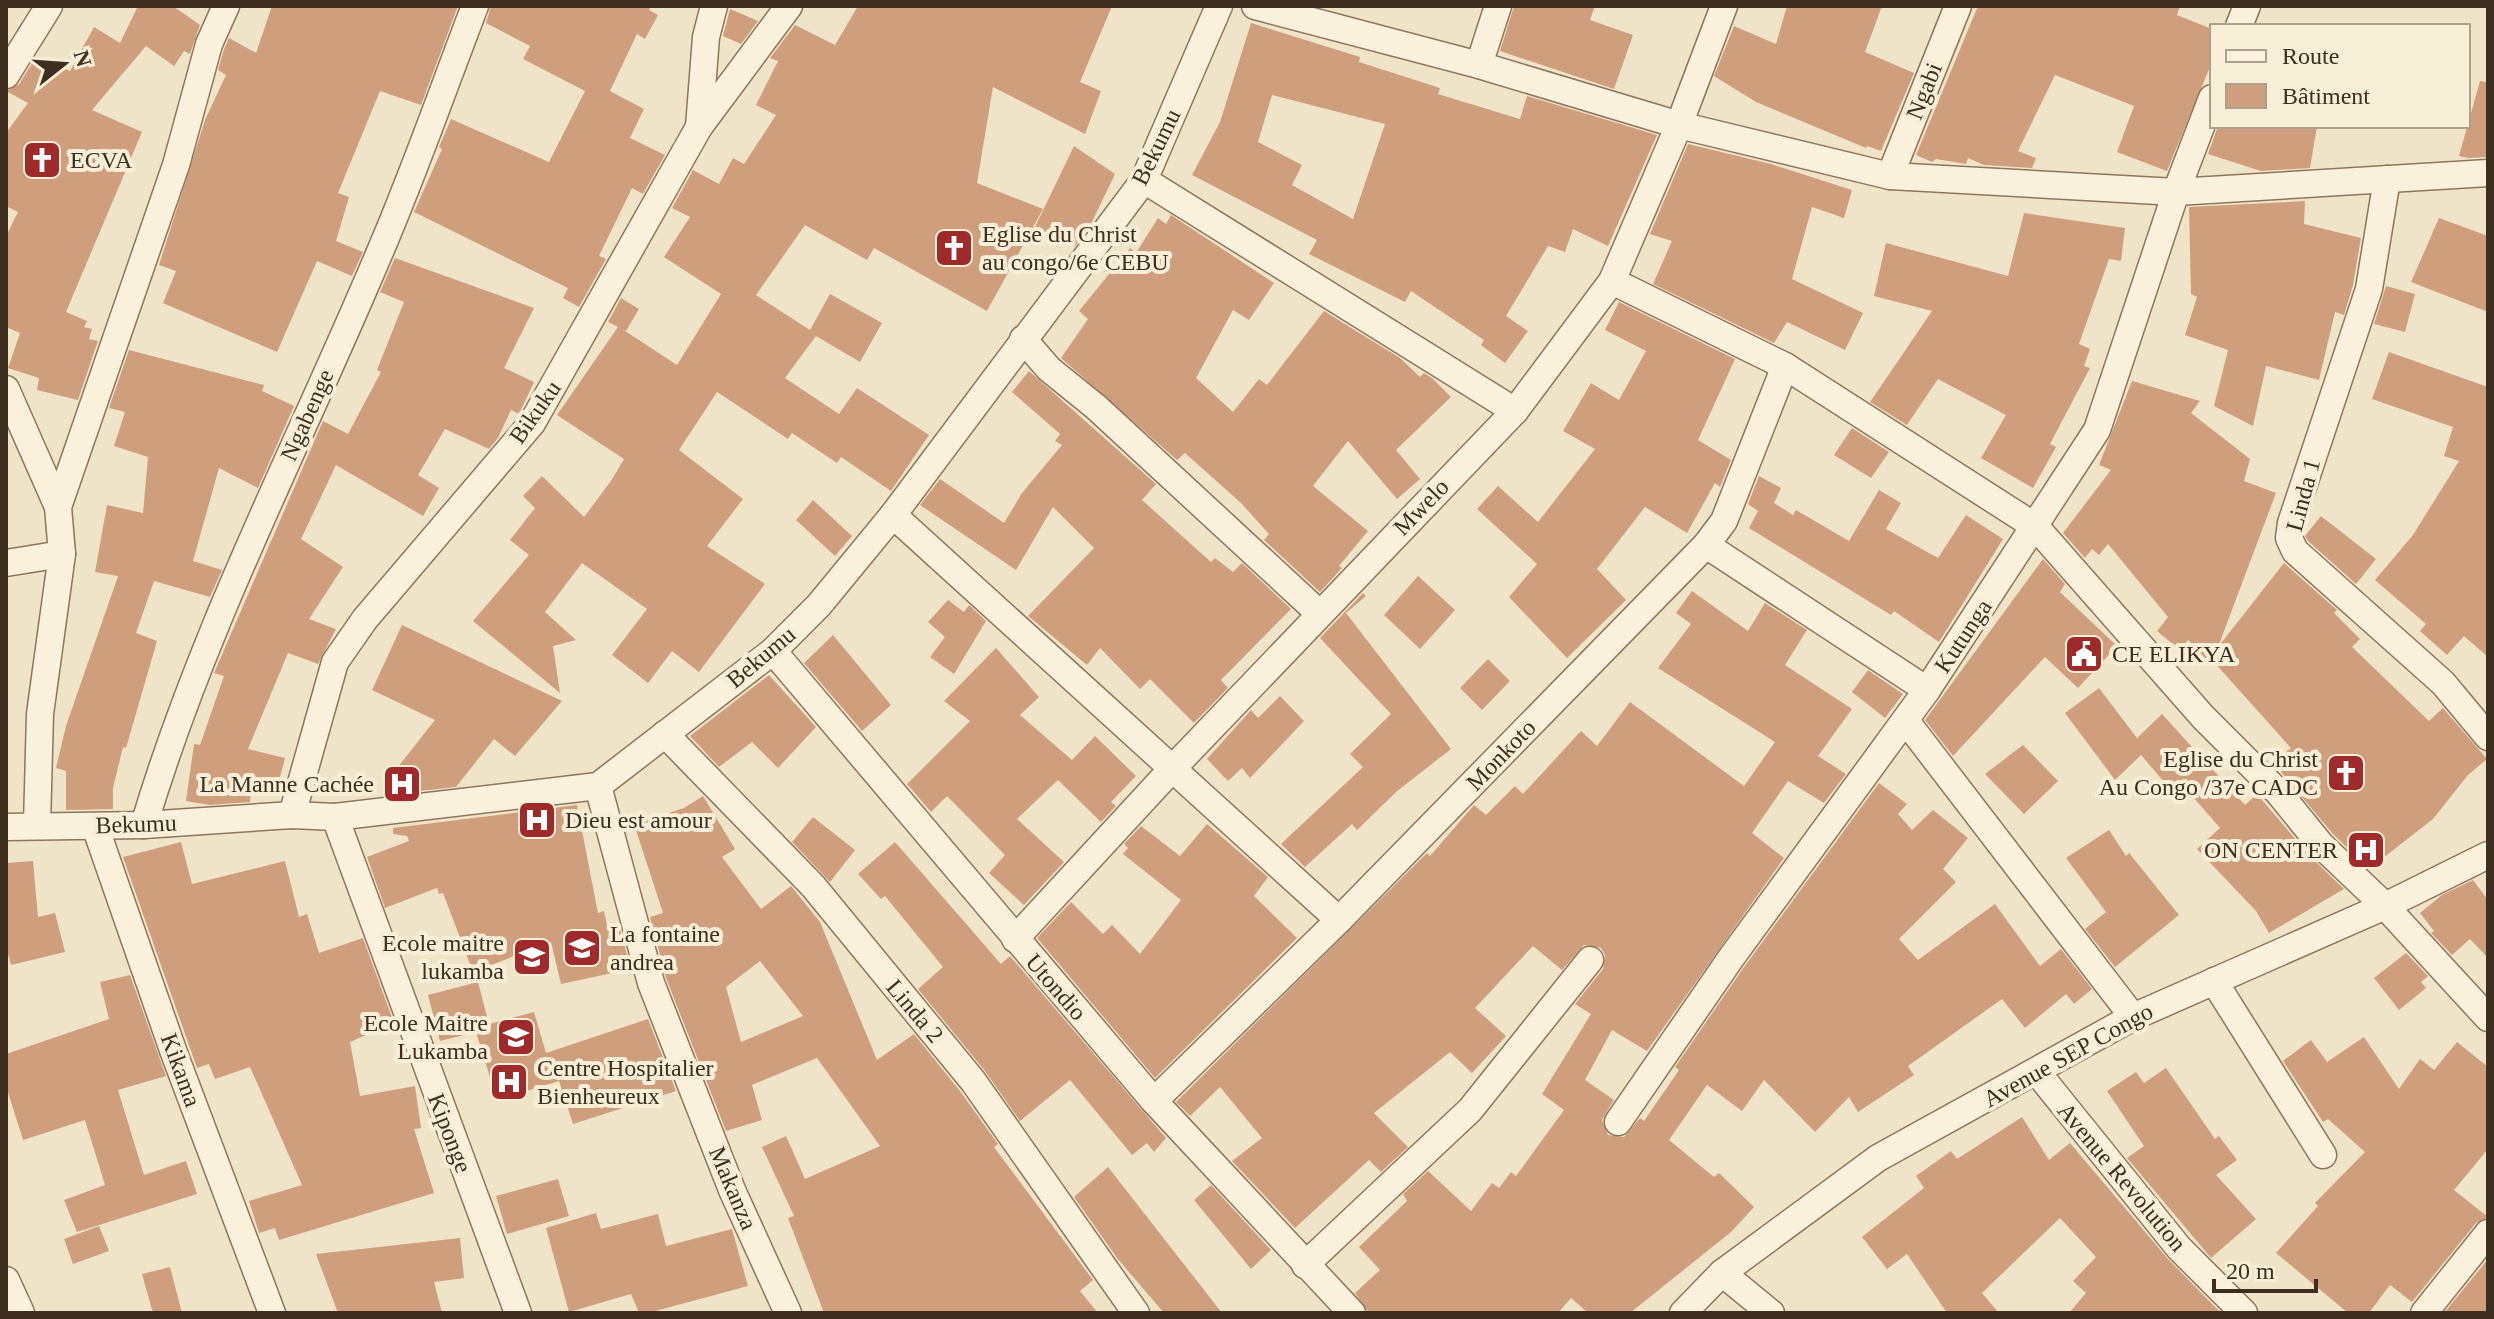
<svg xmlns="http://www.w3.org/2000/svg" width="2494" height="1319" font-family="Georgia,serif">
	<rect width="100%" height="100%" fill="#f0e4c8"/>
	<g fill="#cf9f7d" fill-rule="evenodd">
		<polygon points="138,6 173,6 200,25 190,54 184,51 174,66 146,46 92,110 142,132 66,312 87,321 84,327 92,329 89,339 98,341 78,400 37,390 39,378 8,368 20,333 6,327 6,236 18,212 6,206 6,133 28,103 6,91 19,84 36,57 70,71 94,27 120,43"/>
		<polygon points="272,6 458,6 421,105 380,91 338,193 349,197 336,241 363,252 352,276 317,261 277,352 163,303 176,271 159,265 205,120 226,75 218,70 224,49 229,38 256,53"/>
		<polygon points="491,6 651,6 649,10 658,15 645,39 637,34 610,91 644,109 630,138 665,155 643,194 632,188 599,256 606,259 579,307 563,298 568,288 414,212 442,149 439,147 451,119 549,162 585,91 523,59 530,46 486,23"/>
		<polygon points="858,6 1112,6 1080,82 1101,91 1085,134 993,87 977,183 1043,209 987,311 874,248 867,260 805,225 756,295 810,330 830,294 882,323 860,362 816,336 785,378 839,414 857,388 929,435 891,491 841,457 837,463 792,433 788,439 717,392 679,450 743,499 707,546 765,584 699,672 672,651 648,683 612,655 647,609 582,563 545,612 576,640 553,646 560,693 473,621 529,555 510,540 535,508 523,496 542,476 584,517 611,481 624,459 557,415 618,327 608,322 621,298 639,309 626,331 622,329 677,365 721,294 664,257 690,217 672,208 693,170 719,184 733,158 744,164 776,115 756,105 778,61 770,58 795,25 835,45"/>
		<polygon points="1514,6 1595,6 1590,20 1633,35 1614,89 1500,51"/>
		<polygon points="1787,6 1882,6 1865,52 1914,73 1881,151 1867,146 1866,148 1756,102 1714,76 1734,26 1776,44"/>
		<polygon points="1978,6 2180,6 2177,15 2212,29 2212,62 2167,171 2117,152 2134,106 2055,75 2018,151 2036,158 2032,168 1984,165 1968,158 1966,164 1936,159 1932,162 1916,155"/>
		<polygon points="730,9 758,21 741,44 723,36"/>
		<path d="M1251,23l109,34 -1,5 81,26 -2,6 82,25 7,-23 130,39 -49,111 -35,-17 -8,23 -17,-6 -42,70 22,15 -23,32 -24,-18 3,-5 -73,-49 -6,11 -96,-48 8,-14 -125,-65 28,-53zM1272,95l113,29 -32,95 -61,-34 10,-20 -44,-23z"/>
		<polygon points="2480,81 2488,82 2488,157 2468,158 2459,156"/>
		<polygon points="2218,126 2317,126 2310,168 2261,171 2208,154"/>
		<polygon points="1688,144 1771,164 1852,190 1844,218 1812,207 1792,279 1863,313 1845,350 1787,322 1774,343 1653,284 1672,241 1650,234"/>
		<polygon points="1074,146 1115,174 1091,224 1075,246 1035,227"/>
		<polygon points="2305,201 2304,224 2361,238 2353,285 2344,315 2335,312 2319,380 2266,366 2253,426 2214,406 2228,350 2185,335 2197,297 2191,294 2189,207"/>
		<polygon points="2024,213 2125,228 2121,261 2109,259 2079,344 2090,349 2084,366 2090,368 2050,444 2056,447 2033,488 1981,458 2006,415 1938,379 1907,425 1870,402 1932,311 1874,296 1886,243 2008,276"/>
		<polygon points="1171,215 1274,283 1249,320 1233,310 1196,378 1233,412 1259,379 1267,385 1324,311 1400,358 1420,377 1424,373 1432,378 1451,397 1396,450 1420,479 1397,499 1348,441 1313,486 1368,531 1339,566 1342,568 1320,592 1264,540 1269,534 1241,503 1185,453 1177,460 1061,358 1088,319 1079,311 1130,248 1136,253 1158,218 1166,224"/>
		<polygon points="2439,218 2488,236 2488,312 2411,282"/>
		<polygon points="395,258 534,308 504,368 534,382 519,414 511,410 498,438 489,449 445,429 418,475 439,488 423,516 336,465 301,539 343,567 309,619 336,629 318,664 288,653 248,749 285,758 276,792 252,785 250,802 210,805 186,801 194,744 200,745 224,676 214,673 323,421 348,434 381,372 377,370 404,302 380,292"/>
		<polygon points="2386,286 2415,294 2405,332 2374,324"/>
		<polygon points="1619,302 1735,359 1698,440 1731,460 1720,487 1715,483 1687,533 1645,507 1597,569 1626,600 1567,658 1509,597 1537,564 1477,509 1498,486 1538,522 1595,449 1563,431 1591,383 1619,400 1646,351 1605,330"/>
		<polygon points="129,350 264,385 262,391 294,406 258,488 219,468 193,561 222,570 210,597 154,581 136,633 157,641 126,748 123,747 113,788 113,809 66,810 66,771 56,768 66,726 118,576 95,572 107,505 143,513 148,457 114,446 125,412 109,408"/>
		<polygon points="2389,352 2488,387 2488,657 2464,636 2447,655 2420,631 2426,624 2375,580 2413,535 2459,461 2444,456 2453,427 2372,399"/>
		<polygon points="1029,371 1156,484 1142,500 1211,562 1215,558 1233,572 1242,563 1291,609 1221,680 1228,688 1194,723 1150,679 1140,689 1100,648 1087,665 1028,616 1094,548 1053,507 1016,570 920,505 940,479 1004,523 1022,493 1062,445 1055,441 1060,434 1012,392"/>
		<polygon points="2132,381 2200,401 2191,413 2250,459 2244,481 2276,493 2218,647 2284,563 2337,610 2334,613 2360,639 2352,647 2429,721 2443,708 2487,759 2468,775 2433,819 2369,869 2333,834 2281,772 2287,766 2279,758 2291,748 2213,661 2211,665 2188,640 2180,650 2157,631 2168,617 2108,544 2099,555 2092,549 2085,558 2063,533 2111,470 2099,465"/>
		<polygon points="1852,428 1889,452 1871,478 1834,455"/>
		<polygon points="1759,476 1781,488 1774,503 1793,515 1796,510 1849,541 1879,490 1901,503 1886,529 1938,558 1966,515 2003,539 1939,642 1894,611 1891,615 1749,528 1758,511 1748,504"/>
		<polygon points="813,500 852,536 835,556 796,520"/>
		<polygon points="2321,516 2376,559 2356,584 2308,541 2305,536"/>
		<polygon points="2043,559 2065,584 2060,592 2117,646 2078,688 2045,657 1953,756 1925,720"/>
		<polygon points="1418,576 1455,610 1420,649 1384,615"/>
		<polygon points="1692,591 1748,631 1765,603 1807,630 1785,665 1852,709 1818,756 1846,774 1824,803 1788,781 1752,833 1784,858 1647,1051 1612,1030 1585,1080 1614,1100 1602,1120 1608,1135 1624,1137 1640,1118 1644,1121 1679,1070 1675,1067 1744,967 1879,783 1907,804 1898,814 1912,830 1933,810 1968,838 1943,869 1956,882 1899,939 1918,960 1995,904 2040,966 2061,949 2092,989 2074,1004 2066,994 2025,1028 2002,999 1908,1066 1914,1075 1858,1112 1849,1097 1815,1132 1764,1080 1742,1111 1707,1085 1669,1140 1714,1177 1719,1173 1754,1207 1731,1232 1630,1313 1588,1313 1571,1298 1558,1313 1369,1313 1355,1293 1380,1270 1359,1247 1407,1201 1403,1194 1428,1171 1471,1211 1492,1183 1499,1188 1511,1172 1516,1176 1564,1110 1542,1094 1591,1014 1575,1004 1603,969 1605,955 1601,948 1584,945 1562,970 1533,946 1475,1008 1506,1036 1472,1073 1450,1052 1374,1113 1408,1147 1381,1172 1369,1160 1295,1228 1232,1161 1262,1138 1220,1087 1190,1116 1176,1102 1427,853 1430,856 1474,805 1486,815 1515,786 1523,794 1581,731 1597,746 1630,702 1744,786 1775,742 1658,668 1691,624 1676,613"/>
		<polygon points="1363,593 1366,596 1346,613 1451,749 1396,792 1357,830 1352,824 1305,867 1281,844 1363,767 1350,754 1391,714 1320,638"/>
		<polygon points="948,600 964,612 969,605 986,621 954,674 930,657 945,637 928,622"/>
		<polygon points="402,625 562,701 515,756 494,739 456,787 392,794 384,773 397,768 435,720 372,690"/>
		<polygon points="833,635 891,705 862,731 804,663"/>
		<polygon points="996,648 1039,697 1020,715 1072,760 1095,736 1136,776 1111,802 1116,806 1101,822 1058,780 1017,819 1064,862 1024,905 989,873 1005,855 947,796 931,812 907,784 970,721 944,701"/>
		<polygon points="1488,659 1510,681 1482,710 1460,688"/>
		<polygon points="1868,670 1903,694 1885,718 1852,692"/>
		<polygon points="769,675 816,727 778,768 752,742 719,767 690,736"/>
		<polygon points="2099,688 2137,738 2162,714 2245,805 2257,794 2309,855 2344,889 2269,933 2256,911 2197,849 2220,828 2186,789 2177,797 2141,755 2115,780 2065,713"/>
		<polygon points="1280,696 1304,721 1250,778 1242,768 1228,781 1207,759 1251,710 1258,718"/>
		<polygon points="2023,745 2058,781 2024,814 1985,774"/>
		<path d="M703,796l32,53 -13,8 39,52 30,-23 29,36 57,138 37,-26 46,57 38,53 -4,3 99,133 -13,11 18,22h-274l-36,-95 6,-2 -32,-69 24,-11 19,43 75,-33 -63,-88 -65,27 10,35 -36,11 -60,-153 -16,-61 13,-4 -29,-89 50,-16zM760,961l43,55 -62,26 -15,-55z"/>
		<polygon points="577,805 598,913 604,911 608,930 619,926 631,969 561,984 551,942 473,972 443,893 439,894 437,888 385,908 367,857 409,841 407,836 393,834 393,828"/>
		<polygon points="813,817 855,850 830,882 792,842"/>
		<polygon points="1207,824 1268,877 1254,896 1297,938 1155,1078 1037,938 1071,902 1103,934 1112,925 1140,954 1181,900 1123,854 1128,848 1124,844 1141,826 1180,856"/>
		<polygon points="2109,830 2126,856 2129,853 2179,915 2115,967 2085,929 2106,912 2066,858"/>
		<polygon points="181,842 192,884 285,861 299,917 307,914 319,953 363,938 394,1023 350,1042 360,1096 415,1086 421,1128 414,1129 434,1193 279,1240 275,1228 259,1233 249,1201 302,1185 250,1067 215,1079 209,1064 197,1068 123,857"/>
		<polygon points="895,842 1001,964 1010,956 1166,1138 1154,1152 1147,1143 1132,1155 1070,1080 1020,1121 985,1071 918,989 943,967 885,896 881,899 858,874"/>
		<polygon points="33,861 38,917 55,913 65,952 11,965 6,946 6,863"/>
		<polygon points="2473,880 2488,900 2488,958 2470,939 2452,955 2431,933 2434,931 2420,913 2442,895"/>
		<polygon points="2406,953 2428,976 2421,982 2426,988 2399,1010 2374,978"/>
		<polygon points="130,975 166,1076 118,1090 144,1175 186,1161 197,1194 77,1232 64,1200 105,1185 85,1120 23,1140 6,1086 6,1054 109,1019 100,982"/>
		<polygon points="478,982 489,1024 534,1012 546,1053 648,1019 676,1091 573,1124 559,1081 497,1100 476,1032 440,1041 428,995"/>
		<polygon points="2364,1037 2399,1089 2420,1059 2434,1070 2457,1042 2488,1067 2488,1149 2454,1190 2488,1217 2476,1223 2412,1302 2390,1285 2369,1313 2348,1313 2276,1253 2318,1206 2315,1203 2365,1152 2328,1119 2323,1122 2283,1061 2311,1040 2327,1062"/>
		<polygon points="2166,1068 2215,1139 2219,1136 2237,1160 2216,1175 2256,1219 2211,1258 2127,1158 2144,1146 2107,1091 2136,1072 2144,1083"/>
		<polygon points="2022,1117 2049,1160 2070,1143 2168,1259 2219,1311 2069,1313 2086,1293 2073,1281 2096,1257 2060,1218 1982,1293 1999,1313 1947,1313 1907,1254 1887,1269 1862,1237 1924,1188 1916,1176 1951,1151 1957,1159"/>
		<polygon points="1108,1167 1222,1313 1164,1313 1117,1258 1074,1197"/>
		<polygon points="558,1179 569,1216 507,1234 496,1196"/>
		<polygon points="1211,1185 1271,1250 1251,1269 1194,1200"/>
		<polygon points="596,1213 601,1229 658,1214 666,1246 732,1229 748,1286 648,1313 639,1313 631,1294 569,1312 546,1228"/>
		<polygon points="99,1226 109,1251 73,1264 64,1239"/>
		<polygon points="460,1238 464,1278 434,1282 442,1313 338,1313 316,1254"/>
		<polygon points="2488,1259 2488,1313 2444,1313"/>
		<polygon points="170,1267 182,1313 153,1313 142,1274"/>
	</g>
	<g fill="none" stroke-linecap="round" stroke-linejoin="round">
		<g stroke="#8d765c" stroke-width="29">
			<g id="minor">
				<polyline points="1255,6 1479,65 1679,125 1890,176 2176,192 2488,173"/>
				<polyline points="2239,26 2247,6"/>
				<polyline points="1479,65 1498,6"/>
				<polyline points="6,75 49,6"/>
				<polyline points="699,127 706,37 714,6"/>
				<polyline points="1890,176 1958,6"/>
				<polyline points="2387,179 2369,289 2291,523 2289,538 2295,551 2443,683 2488,737"/>
				<polyline points="1144,180 1515,411"/>
				<polyline points="1612,281 1785,366 2036,527 2203,717 2278,792 2321,845 2385,906 2488,1018"/>
				<polyline points="1023,339 1049,369 1096,407 1319,613"/>
				<polyline points="6,389 58,507"/>
				<polyline points="893,515 1339,920"/>
				<polyline points="1706,545 1927,690"/>
				<polyline points="6,563 62,554"/>
				<polyline points="773,651 1154,1101 1352,1313"/>
				<polyline points="1906,721 2133,1017"/>
				<polyline points="665,734 813,886 973,1081 1136,1313"/>
				<polyline points="598,786 651,983 732,1190 788,1313"/>
				<polyline points="292,815 335,662 365,619 532,423 699,127 789,6"/>
				<polyline points="335,817 518,1313"/>
				<polyline points="37,825 40,714 62,554 58,507 176,165 209,44 226,6"/>
				<path d="M144,825c59,-198 155,-381 235,-571 35,-81 64,-165 96,-248"/>
				<polyline points="95,826 174,1053 272,1313"/>
				<polyline points="6,827 144,825 292,815 335,817 598,786 773,651 819,605 893,515 1144,180 1219,6"/>
				<polyline points="1015,939 1171,770 1515,411 1612,281 1679,125 1724,6"/>
				<polyline points="2214,981 2323,1155"/>
				<polyline points="2037,1072 2179,1248 2244,1313"/>
				<polyline points="1154,1101 1339,920 1706,545 1724,521 1785,366"/>
				<polyline points="1618,1122 1731,958 1927,690 2097,430 2176,192 2212,98"/>
				<polyline points="1305,1265 1470,1110 1590,960"/>
				<polyline points="1722,1273 1771,1313"/>
				<polyline points="6,1280 21,1313"/>
				<polyline points="1683,1313 1722,1273 1878,1158 2133,1017 2385,906 2488,855"/>
				<polyline points="2424,1313 2488,1233"/>
			</g>
		</g>
		<use href="#minor" stroke="#faf1dc" stroke-width="26"/>
	</g>
	<defs>
		<g id="church-square" transform="scale(2)"><rect x="-9" y="-9" width="18" height="18" rx="4" fill="#9e2a2b" stroke="#f7eed8"/><path d="M-1.2-6h2.4v3.5h3.3v2.4h-3.3V6h-2.4V-.1h-3.3v-2.4h3.3Z" fill="#fff"/></g>
		<g id="civic-square" transform="scale(2)"><rect x="-9" y="-9" width="18" height="18" rx="4" fill="#9e2a2b" stroke="#f7eed8"/><path d="M-.6-6.5H3V-4.5H.6V-3L4-1V1h2V6H-6V1h2V-1L-.6-3ZM-1.2 2.5V6h2.4V2.5Z" fill="#fff"/></g>
		<g id="hospital-square" transform="scale(2)"><rect x="-9" y="-9" width="18" height="18" rx="4" fill="#9e2a2b" stroke="#f7eed8"/><path d="M-5-5h3v3.5h4V-5h3V5h-3V1.5h-4V5h-3Z" fill="#fff"/></g>
		<g id="school-square" transform="scale(2)"><rect x="-9" y="-9" width="18" height="18" rx="4" fill="#9e2a2b" stroke="#f7eed8"/><path d="M0-5L7-2L0 1L-7-2ZM-4 1L0 2.5L4 1V4Q0 6-4 4Z" fill="#fff"/></g>
	</defs>
	<g fill-rule="evenodd">
		<use href="#church-square" x="42" y="160"/>
		<use href="#church-square" x="954" y="248"/>
		<use href="#civic-square" x="2084" y="654"/>
		<use href="#church-square" x="2346" y="773"/>
		<use href="#hospital-square" x="402" y="784"/>
		<use href="#hospital-square" x="537" y="820"/>
		<use href="#hospital-square" x="2366" y="850"/>
		<use href="#school-square" x="582" y="948"/>
		<use href="#school-square" x="532" y="957"/>
		<use href="#school-square" x="516" y="1037"/>
		<use href="#hospital-square" x="509" y="1082"/>
	</g>
	<g text-anchor="middle" dominant-baseline="central" stroke-width="8" stroke-linejoin="round" paint-order="stroke">
		<g font-size="24" fill="#3d2e20" stroke="#f7eed8">
			<text transform="translate(1924 91) rotate(-68)">Ngabi</text>
			<text transform="translate(1156 147) rotate(-64)">Bekumu</text>
			<text transform="translate(535 412) rotate(-55)">Bikuku</text>
			<text transform="translate(307 415) rotate(-66)">Ngabenge</text>
			<text transform="translate(2303 495) rotate(-75)">Linda 1</text>
			<text transform="translate(1421 507) rotate(-46)">Mwelo</text>
			<text transform="translate(1963 636) rotate(-56)">Kutunga</text>
			<text transform="translate(761 657) rotate(-40)">Bekumu</text>
			<text transform="translate(1501 755) rotate(-46)">Monkoto</text>
			<text transform="translate(136 824) rotate(-2)">Bekumu</text>
			<text transform="translate(1056 987) rotate(49)">Utondio</text>
			<text transform="translate(915 1011) rotate(50)">Linda 2</text>
			<text transform="translate(2068 1055) rotate(-29)">Avenue SEP Congo</text>
			<text transform="translate(181 1070) rotate(70)">Kikama</text>
			<text transform="translate(450 1133) rotate(69)">Kiponge</text>
			<text transform="translate(2122 1177) rotate(50)">Avenue Revolution</text>
			<text transform="translate(733 1188) rotate(67)">Makanza</text>
		</g>
		<g font-size="24" fill="#3d2e20" stroke="#f7eed8" text-anchor="start">
			<text x="70" y="160">ECVA</text>
			<text x="982" y="234">Eglise du Christ<tspan x="982" dy="28">au congo/6e CEBU</tspan></text>
			<text x="2112" y="654">CE ELIKYA</text>
			<text x="2318" y="759" text-anchor="end">Eglise du Christ<tspan x="2318" dy="28">Au Congo /37e CADC</tspan></text>
			<text x="374" y="784" text-anchor="end">La Manne Cachée</text>
			<text x="565" y="820">Dieu est amour</text>
			<text x="2338" y="850" text-anchor="end">ON CENTER</text>
			<text x="610" y="934">La fontaine<tspan x="610" dy="28">andrea</tspan></text>
			<text x="504" y="943" text-anchor="end">Ecole maitre<tspan x="504" dy="28">lukamba</tspan></text>
			<text x="488" y="1023" text-anchor="end">Ecole Maitre<tspan x="488" dy="28">Lukamba</tspan></text>
			<text x="537" y="1068">Centre Hospitalier<tspan x="537" dy="28">Bienheureux</tspan></text>
		</g>
	</g>
	<rect width="2494" height="1319" fill="none" stroke="#3d2e20" stroke-width="16"/>
	<rect x="2210" y="24" width="260" height="104" fill="#f7eed8" stroke="#ada18e" stroke-width="2"/>
	<rect x="2226" y="50" width="40" height="12" fill="#faf1dc" stroke="#ada18e" stroke-width="2"/>
	<text x="2282" y="64" font-size="24" fill="#3d2e20">Route</text>
	<rect x="2226" y="84" width="40" height="24" fill="#cf9f7d" stroke="#ada18e" stroke-width="2"/>
	<text x="2282" y="104" font-size="24" fill="#3d2e20">Bâtiment</text>
	<g transform="translate(64 64) rotate(73)" stroke="#f7eed8" stroke-width="6" paint-order="stroke">
	<path d="M0-6L14 30L0 20L-14 30Z" fill="#3d2e20"/>
	<text y="-12" font-size="22" font-weight="bold" text-anchor="middle" fill="#3d2e20">N</text>
	</g>
	<path d="M2214 1279v12h102v-12" fill="none" stroke="#3d2e20" stroke-width="4"/>
	<text x="2226" y="1279" font-size="24" fill="#3d2e20" stroke="#f7eed8" stroke-width="6" paint-order="stroke">20 m</text>
</svg>
